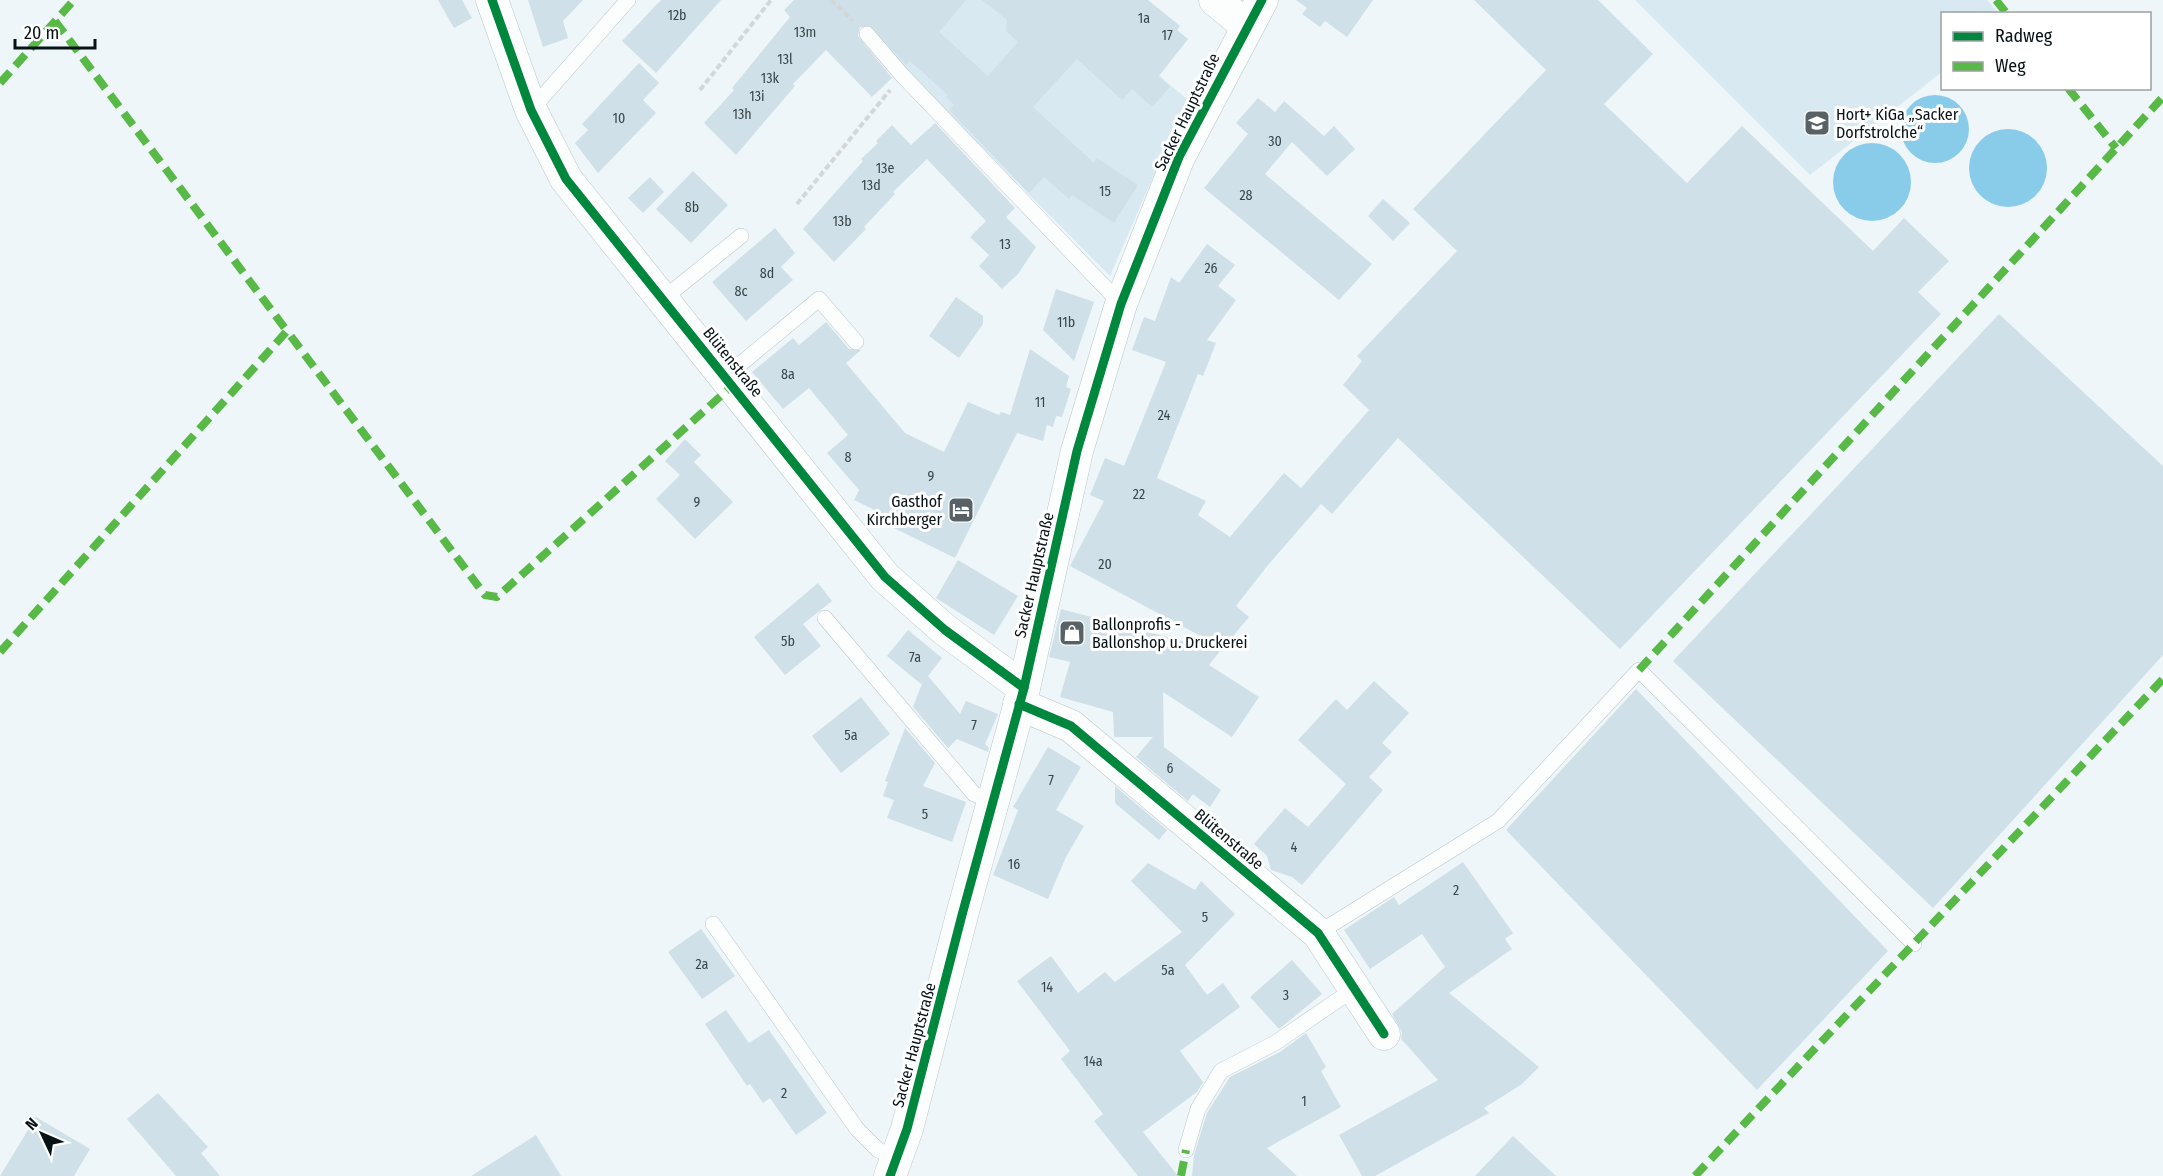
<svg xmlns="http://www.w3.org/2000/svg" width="2163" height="1176" font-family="'Fira Sans Condensed',sans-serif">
	<rect width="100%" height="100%" fill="#eef6f9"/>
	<g fill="#d8e9f1">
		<polygon points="836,0 1069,0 1187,99 1110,276"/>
		<polygon points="1635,0 1987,0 1998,13 1942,14 1942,72 1810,175"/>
	</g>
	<g fill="#88cce9">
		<circle cx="1935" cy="129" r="34"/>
		<circle cx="2008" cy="168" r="39"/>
		<circle cx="1872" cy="182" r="39"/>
	</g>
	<g fill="#cfe0e8">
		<polygon points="438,0 462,0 472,18 454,28"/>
		<polygon points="528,0 583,0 563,21 568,38 543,47"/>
		<polygon points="661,0 721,0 656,73 622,41"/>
		<polygon points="794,0 966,0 939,32 988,76 1018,42 1006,31 1007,20 982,0 1148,0 1180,26 1177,30 1188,39 1159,76 1170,87 1152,107 1132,89 1122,100 1077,59 1033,107 1094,163 1097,158 1138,185 1114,223 1072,195 1069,199 1044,177 1029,193 949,110 954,105 946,97 948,95 910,61 906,65 870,25 860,27 858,36 892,78 872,97 826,50 793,84 795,86 736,155 704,123 734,90 732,88 790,17 784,10"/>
		<polygon points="1296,0 1373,0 1347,37 1325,21 1320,27 1302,14 1307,8"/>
		<polygon points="1474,0 1598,0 1653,54 1604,104 1687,183 1742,126 1873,251 1904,218 1949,261 1918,292 1941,314 1620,649 1398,438 1332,514 1321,504 1268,565 1236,606 1249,617 1223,648 1070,566 1104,501 1090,495 1105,458 1124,466 1166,362 1132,350 1144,317 1155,321 1171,277 1179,283 1207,244 1235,265 1218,286 1236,300 1207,340 1216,343 1203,376 1198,374 1157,478 1206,501 1198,515 1230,537 1284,473 1301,488 1369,410 1343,385 1362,361 1357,356 1457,251 1413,209 1546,70"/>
		<polygon points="639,63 659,83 643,100 656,113 598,173 575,143 588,130 582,124"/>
		<polygon points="1258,98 1275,112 1284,101 1324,136 1334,126 1355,149 1327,176 1292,142 1265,174 1372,264 1339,300 1204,188 1248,134 1236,123"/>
		<polygon points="935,123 1015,208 1006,217 1036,247 1018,274 1002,289 979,266 989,255 970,237 986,221 927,159 893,192 895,194 864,227 866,229 834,262 803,229 863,161 861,159 878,143 876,141 892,125 911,145"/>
		<polygon points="693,171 728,205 691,243 656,209"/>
		<polygon points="650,177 664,192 643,213 628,198"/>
		<polygon points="1383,199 1410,223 1393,241 1368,216"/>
		<polygon points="775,228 795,253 781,267 793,280 746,321 712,282"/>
		<polygon points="1056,289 1094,302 1074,361 1043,330"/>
		<polygon points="956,297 983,316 983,324 959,358 929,336"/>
		<polygon points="1999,314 2163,466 2163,655 1933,908 1673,661"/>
		<polygon points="826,322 849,349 861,350 846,363 905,433 944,452 968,402 999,415 1001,412 1010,415 1030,349 1069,376 1066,387 1071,389 1062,417 1056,416 1053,427 1047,425 1043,441 1017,433 955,558 890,526 893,519 854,500 859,490 827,453 848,435 809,388 783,409 752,372 793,338 799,345"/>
		<polygon points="685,439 701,455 694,462 733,502 695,539 656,499 680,475 665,461"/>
		<polygon points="958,560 1018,596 994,635 936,598"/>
		<polygon points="818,583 832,601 803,624 821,646 785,675 754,637"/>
		<polygon points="1061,609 1220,651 1209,665 1259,697 1232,737 1163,692 1164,747 1221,790 1210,807 1193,794 1188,801 1136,757 1153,737 1114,737 1113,712 1060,697 1070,662 1049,657"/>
		<polygon points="908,630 942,658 928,676 960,714 966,701 998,714 985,744 989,748 988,752 957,739 948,748 913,707 923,681 921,684 887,656"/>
		<polygon points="1374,681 1409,713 1382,743 1392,752 1369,777 1383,790 1302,885 1292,877 1271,870 1267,856 1254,844 1285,808 1308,827 1346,784 1298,740 1336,699 1347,710"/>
		<polygon points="1636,689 1888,951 1757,1090 1506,830"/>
		<polygon points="861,697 890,734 841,773 812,736"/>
		<polygon points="905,728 935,763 923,786 966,802 952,842 887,818 894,800 883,796 888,782 885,781"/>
		<polygon points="1048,747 1081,767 1056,810 1084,826 1066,857 1048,899 993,875 1018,810 1013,807"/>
		<polygon points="1115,786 1167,830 1159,840 1115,803"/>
		<polygon points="1463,862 1513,933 1505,939 1512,949 1449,993 1539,1067 1522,1084 1484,1108 1489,1113 1375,1176 1362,1176 1339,1135 1438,1080 1401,1039 1402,1032 1392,1014 1445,967 1422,934 1370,969 1344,930 1394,897 1399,905"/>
		<polygon points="1148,863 1195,890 1201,881 1235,914 1185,965 1207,995 1223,983 1240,1007 1180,1051 1203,1082 1197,1092 1143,1132 1178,1176 1138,1176 1094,1121 1103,1114 1061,1059 1070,1051 1017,981 1051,956 1078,993 1105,972 1115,982 1182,932 1131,881"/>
		<polygon points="701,929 735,976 702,999 668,952"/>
		<polygon points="1292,960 1322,994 1279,1029 1250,997"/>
		<polygon points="726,1010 749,1043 769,1030 827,1113 796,1135 770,1098 763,1103 750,1084 747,1086 705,1024"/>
		<polygon points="1306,1033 1326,1067 1321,1071 1341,1107 1267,1148 1297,1176 1192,1176 1194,1155 1207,1113 1230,1077 1280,1052"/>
		<polygon points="158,1093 208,1147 201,1153 220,1176 176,1176 127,1119"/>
		<polygon points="36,1117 90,1149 74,1176 0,1176"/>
		<polygon points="536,1135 561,1176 471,1176"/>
		<polygon points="1513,1136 1556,1176 1475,1176"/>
	</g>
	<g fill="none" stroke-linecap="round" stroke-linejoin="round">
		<g stroke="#bcc6ca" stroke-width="16">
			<g id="lane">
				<polyline points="867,34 902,75 1121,304"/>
				<polyline points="531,110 628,0"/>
				<polyline points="663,299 741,236"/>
				<polyline points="726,376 819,299 856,342"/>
				<polyline points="825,618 974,794 993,801"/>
				<polyline points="713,924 857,1129 878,1150 897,1158"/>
				<polyline points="1318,933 1498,821 1639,670 1914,944"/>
				<polyline points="1186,1150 1198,1109 1221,1071 1275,1043 1354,989"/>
			</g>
		</g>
		<g stroke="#bcc6ca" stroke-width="33">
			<g id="street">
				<polyline points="492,0 531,110 566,179 885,577 945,630 1024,688"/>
				<polyline points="1215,0 1247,26"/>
				<polyline points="1019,704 1071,726 1318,933 1384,1034"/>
				<polyline points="890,1176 907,1129 962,915 1024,688 1077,451 1121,304 1179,157 1262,0"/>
			</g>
		</g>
		<g stroke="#d4d7d8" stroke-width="4" stroke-dasharray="6 3" stroke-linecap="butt">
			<polyline points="831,0 853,21"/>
			<polyline points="700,90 771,0"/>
			<polyline points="797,204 890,90"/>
		</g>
		<use href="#lane" stroke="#fcfefe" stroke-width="15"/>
		<use href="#street" stroke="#fcfefe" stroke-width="32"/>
		<g stroke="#58b947" stroke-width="8" stroke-dasharray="15 8" stroke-linecap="butt">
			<polyline points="1996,0 2007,14"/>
			<polyline points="55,21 287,331"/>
			<polyline points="0,83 74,0"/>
			<polyline points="2068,88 2116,148"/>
			<polyline points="0,652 287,331 485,595 497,597 733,385"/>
			<polyline points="1639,670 2163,97"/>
			<polyline points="1181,1176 1186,1150"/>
			<polyline points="1695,1176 2163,679"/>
		</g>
		<g stroke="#fff" stroke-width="13">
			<g id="cycleway">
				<polyline points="492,0 531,110 566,179 885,577 945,630 1024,688"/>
				<polyline points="1019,704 1071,726 1318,933 1384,1034"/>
				<polyline points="890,1176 907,1129 962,915 1024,688 1077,451 1121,304 1179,157 1262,0"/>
			</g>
		</g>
		<use href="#cycleway" stroke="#00873e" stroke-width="9"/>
	</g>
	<defs>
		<g id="school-square" transform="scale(1.35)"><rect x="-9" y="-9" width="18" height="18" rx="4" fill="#586266" stroke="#fff"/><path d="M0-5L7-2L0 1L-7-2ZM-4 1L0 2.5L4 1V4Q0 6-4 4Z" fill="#fff"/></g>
		<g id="hotel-square" transform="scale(1.35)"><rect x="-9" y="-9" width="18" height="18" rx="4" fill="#586266" stroke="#fff"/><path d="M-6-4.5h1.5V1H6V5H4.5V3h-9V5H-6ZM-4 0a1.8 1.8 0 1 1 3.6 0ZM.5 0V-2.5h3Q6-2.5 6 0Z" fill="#fff"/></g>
		<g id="shop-square" transform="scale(1.35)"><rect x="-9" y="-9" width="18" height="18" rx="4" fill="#586266" stroke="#fff"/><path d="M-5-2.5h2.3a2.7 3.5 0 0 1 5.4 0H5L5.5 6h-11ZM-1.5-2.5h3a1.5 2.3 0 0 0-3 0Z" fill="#fff"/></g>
	</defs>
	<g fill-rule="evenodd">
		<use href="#school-square" x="1817" y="123"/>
		<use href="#hotel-square" x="961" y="510"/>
		<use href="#shop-square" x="1072" y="633"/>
	</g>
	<g text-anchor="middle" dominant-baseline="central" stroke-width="6" stroke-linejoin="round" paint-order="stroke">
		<g font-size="14" fill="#39464b">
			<text x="677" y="15">12b</text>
			<text x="1144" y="18">1a</text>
			<text x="805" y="32">13m</text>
			<text x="1167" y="35">17</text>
			<text x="785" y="59">13l</text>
			<text x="770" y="78">13k</text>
			<text x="757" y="96">13i</text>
			<text x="742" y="114">13h</text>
			<text x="619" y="118">10</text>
			<text x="1275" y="141">30</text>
			<text x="885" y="168">13e</text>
			<text x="871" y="185">13d</text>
			<text x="1105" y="191">15</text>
			<text x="1246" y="195">28</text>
			<text x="692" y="207">8b</text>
			<text x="842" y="221">13b</text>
			<text x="1005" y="244">13</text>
			<text x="1211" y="268">26</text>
			<text x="767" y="273">8d</text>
			<text x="741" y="291">8c</text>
			<text x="1066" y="322">11b</text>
			<text x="788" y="374">8a</text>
			<text x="1040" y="402">11</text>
			<text x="1164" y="415">24</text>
			<text x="848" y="457">8</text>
			<text x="931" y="476">9</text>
			<text x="1139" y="494">22</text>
			<text x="697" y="502">9</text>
			<text x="1105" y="564">20</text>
			<text x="788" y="641">5b</text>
			<text x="915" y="657">7a</text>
			<text x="974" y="725">7</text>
			<text x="851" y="735">5a</text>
			<text x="1170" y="768">6</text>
			<text x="1051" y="780">7</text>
			<text x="925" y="814">5</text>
			<text x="1294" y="847">4</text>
			<text x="1014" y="864">16</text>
			<text x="1456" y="890">2</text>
			<text x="1205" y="917">5</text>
			<text x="702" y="964">2a</text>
			<text x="1168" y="970">5a</text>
			<text x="1047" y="987">14</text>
			<text x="1286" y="995">3</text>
			<text x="1093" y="1061">14a</text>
			<text x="784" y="1093">2</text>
			<text x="1304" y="1101">1</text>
		</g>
		<g font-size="16" fill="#071217" stroke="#fff">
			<text transform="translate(1187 112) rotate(-64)">Sacker Hauptstraße</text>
			<text transform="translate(733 362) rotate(51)">Blütenstraße</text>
			<text transform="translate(1034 575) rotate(-77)">Sacker Hauptstraße</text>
			<text transform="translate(1229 839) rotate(40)">Blütenstraße</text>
			<text transform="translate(914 1045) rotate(-75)">Sacker Hauptstraße</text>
		</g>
		<g font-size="16" fill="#071217" stroke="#fff" text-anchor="start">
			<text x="1836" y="114">Hort+ KiGa „Sacker<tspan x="1836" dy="18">Dorfstrolche“</tspan></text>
			<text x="942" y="501" text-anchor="end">Gasthof<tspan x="942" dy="18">Kirchberger</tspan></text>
			<text x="1092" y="624">Ballonprofis -<tspan x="1092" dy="18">Ballonshop u. Druckerei</tspan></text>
		</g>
	</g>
	<rect x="1941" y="12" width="210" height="78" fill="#ffffff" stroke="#9ca0a2" stroke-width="1.5"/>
	<rect x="1953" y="32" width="30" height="9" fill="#00873e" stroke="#9ca0a2" stroke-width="1.5"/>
	<text x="1995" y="42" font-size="18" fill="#071217">Radweg</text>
	<rect x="1953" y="62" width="30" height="9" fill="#58b947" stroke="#9ca0a2" stroke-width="1.5"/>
	<text x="1995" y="72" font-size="18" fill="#071217">Weg</text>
	<g transform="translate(42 1134) rotate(314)" stroke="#ffffff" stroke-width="4.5" paint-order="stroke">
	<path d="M0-4.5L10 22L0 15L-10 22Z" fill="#071217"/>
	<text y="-9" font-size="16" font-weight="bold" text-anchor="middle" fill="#071217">N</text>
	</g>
	<path d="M15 39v9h80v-9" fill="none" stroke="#071217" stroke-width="3"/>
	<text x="24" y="39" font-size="18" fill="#071217" stroke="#ffffff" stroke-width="4.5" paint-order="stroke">20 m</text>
</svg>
